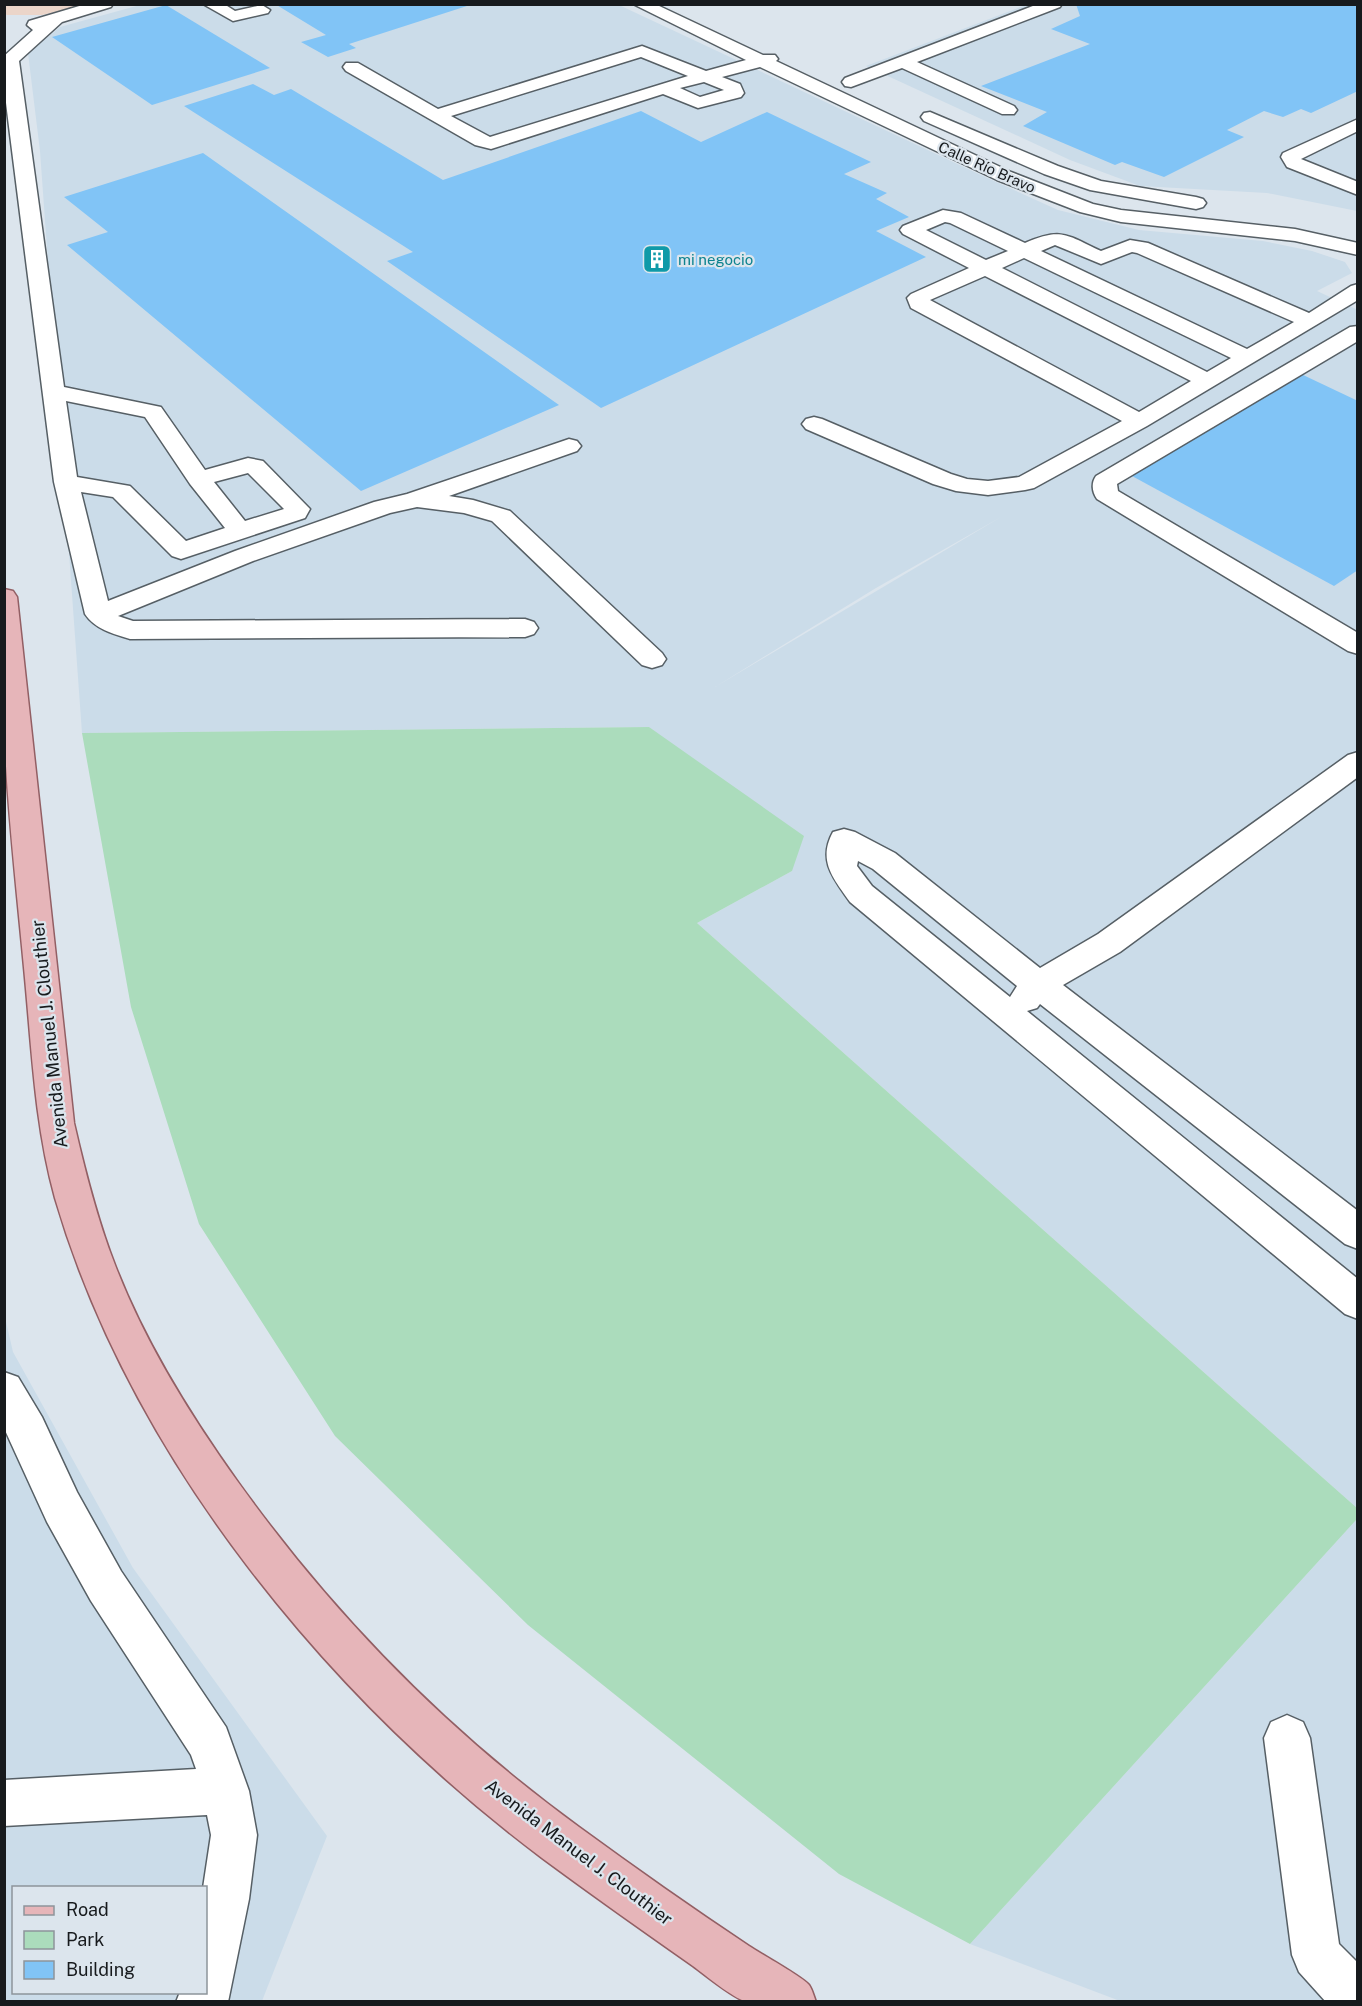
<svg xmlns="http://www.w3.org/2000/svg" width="1362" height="2006" font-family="'Public Sans',sans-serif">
	<rect width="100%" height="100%" fill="#dce5ed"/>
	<polygon fill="#ebd5c9" points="4,5 86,5 42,15 7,15 5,14"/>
	<g fill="#cbdce9" fill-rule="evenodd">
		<path d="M140,5h479l364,171 75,34 81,20 124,11 49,10 33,11 7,11 -35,18 41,19 -1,1198 -660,-585 95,-52 -143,-144 -567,6 -42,-582 -12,-98 32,-26zM1001,517l-286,170 161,-99z"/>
		<polygon points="1026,5 1357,5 1357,211 1267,193 1140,186 1070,160 866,66"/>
		<path d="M4,1313l9,39 120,216 194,268 -65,165h-257zM14,1888h192v104h-192z"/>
		<polygon points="1357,1519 1357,2001 1120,2001 970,1944"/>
	</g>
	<polygon fill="#abdcbc" points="649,727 804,836 792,871 697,923 1357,1508 1357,1519 970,1944 839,1874 528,1625 335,1436 199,1224 131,1007 82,733"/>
	<g fill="#81c4f6">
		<polygon points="275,4 470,4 470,5 349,44 356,48 328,57 301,42 326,35"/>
		<polygon points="1076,4 1358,4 1358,91 1311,113 1301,109 1283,117 1264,111 1227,130 1244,137 1164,177 1122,162 1115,165 1023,126 1047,112 981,86 1090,44 1051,29 1080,16"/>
		<polygon points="166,5 270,68 152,105 52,37"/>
		<polygon points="253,84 274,95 291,89 443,180 641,111 701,142 767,112 871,162 844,174 887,193 876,199 909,217 876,231 926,257 601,408 387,261 413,252 184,106"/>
		<polygon points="203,153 559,405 361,491 67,245 108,232 64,197"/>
		<polygon points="1301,374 1358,401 1358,570 1334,586 1132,476"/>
	</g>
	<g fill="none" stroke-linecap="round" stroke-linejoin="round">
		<g stroke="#565f65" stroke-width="3">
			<g id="minor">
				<path d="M86,4h27l-2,3 -49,15 -43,39 45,326 97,20 44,63 43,-12 15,3 47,48 -5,9 -124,41 -9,-3 -59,-59 -32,-5 27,109 127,-50 139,-49 33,-8 162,-55 8,2 4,5 -4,5 -128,45 24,4 37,11 152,142 4,6 -4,6 -10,3 -10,-3 -150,-144 -28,-8 -47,-6 -27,6 -137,48 -135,55 15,5 392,-2 9,3 4,6 -4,6 -9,3 -395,2c-17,-5 -35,-10 -45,-25l-31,-132 -50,-395v-31l29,-26 -6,-5 2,-4zM66,401l79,16 45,67 35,44 -39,13 -56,-55 -53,-9zM248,473l36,36 -39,12 -31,-39z"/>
				<polygon points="203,4 224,4 235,11 262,5 270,10 268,13 233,21"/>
				<path d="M633,4h22l108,51h12l3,4 -2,2 235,111 82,32 28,6 174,19 63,14v12l-63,-14 -174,-19 -41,-10 -83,-32 -237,-113 -38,10 18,7 4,9 -3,4 -43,11 -35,-14 -172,55 -16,-4 -129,-74 -3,-4 3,-4h12l80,46 204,-63 64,25 40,-11zM641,57l47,19 -198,61 -39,-21zM704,82l20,8 -24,7 -20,-9z"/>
				<polygon points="1038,4 1062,4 1060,7 917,62 1014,106 1017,110 1014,114 1002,114 902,68 851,87 845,86 842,82 845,78"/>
				<polygon points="930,112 1058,166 1101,181 1196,197 1203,199 1206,203 1203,207 1196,209 1090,190 1044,174 924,121 921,117 924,113"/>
				<polygon points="1358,119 1358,131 1301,159 1358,182 1358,195 1287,167 1281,157 1283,153"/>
				<path d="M943,210l18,3 64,30c37,-16 41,-8 76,8l29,-11 18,3 161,70 42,-27 7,-2v16l-211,126 -113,62 -9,2 -37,5 -32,-4 -23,-7 -127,-55 -4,-5 4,-5 8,-2 8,2 129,55 16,5 21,2 31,-4 103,-56 -211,-113 -4,-10 4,-4 58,-26 -66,-34 -3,-4 3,-4zM945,222l5,1 58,28 -22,9 -60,-30zM1055,245l46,19 31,-12 5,1 157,69 -47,27 -206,-98zM1024,258l207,100 -24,14 -205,-104zM985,276l206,105 -52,31 -209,-112z"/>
				<path d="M1358,326v15l-241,143 1,7 240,142v21l-10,-3 -251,-152c-5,-7 -6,-16 -1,-23l254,-149z"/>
				<path d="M1358,752v25l-238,175 -57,33 295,226v38l-13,-5 -305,-240 -3,4 -10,3 331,268v40l-13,-5 -495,-412c-16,-23 -33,-41 -17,-70l11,-3 11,3 40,21 145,115 58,-34 250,-179zM858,861l15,8 144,117 -7,11 -138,-111 -15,-20z"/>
				<polygon points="4,1372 18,1377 42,1417 77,1492 121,1571 226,1727 249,1791 257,1835 249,1899 228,2002 176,2002 180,1992 206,1992 206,1888 203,1888 211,1835 207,1815 4,1826 4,1780 196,1769 191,1755 91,1601 47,1522 4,1428"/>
				<polygon points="1287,1715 1303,1722 1310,1738 1339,1944 1358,1963 1358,2002 1326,2002 1299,1972 1292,1955 1264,1738 1271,1722"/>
			</g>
		</g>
		<g stroke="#925f64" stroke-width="3">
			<path id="major" d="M4,589l9,2 4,6 57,526c11,48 23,96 41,142 30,78 75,150 123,217 96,134 208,248 341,345 56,41 113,81 170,119 12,8 54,31 60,39 3,4 5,12 7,17 -15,0 -60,3 -71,-1 -12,-3 -40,-26 -52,-35 -50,-35 -101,-71 -151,-108 -214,-161 -411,-400 -487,-660 -20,-72 -23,-146 -30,-220 -7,-76 -16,-153 -20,-229 -3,-53 -1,-107 -1,-160z"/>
		</g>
		<use href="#minor" fill="#fff" fill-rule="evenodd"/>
		<use href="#major" fill="#e6b5b9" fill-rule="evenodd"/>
	</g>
	<defs>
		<g id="building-square" transform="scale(1.5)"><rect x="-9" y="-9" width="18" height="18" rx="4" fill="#0f9aa8" stroke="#dce5ed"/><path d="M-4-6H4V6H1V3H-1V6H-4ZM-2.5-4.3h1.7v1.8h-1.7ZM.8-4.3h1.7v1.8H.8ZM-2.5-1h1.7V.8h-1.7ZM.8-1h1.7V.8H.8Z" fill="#fff"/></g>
	</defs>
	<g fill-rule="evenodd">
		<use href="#building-square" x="657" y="259"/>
	</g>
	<g text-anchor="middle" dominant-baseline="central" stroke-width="4.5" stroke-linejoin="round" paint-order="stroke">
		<g font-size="15" fill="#171a1d" stroke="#dce5ed">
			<text transform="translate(987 167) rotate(24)">Calle Río Bravo</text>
		</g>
		<g font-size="15" fill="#0d838f" stroke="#dce5ed" text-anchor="start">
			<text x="678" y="259">mi negocio</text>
		</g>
		<g font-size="18" fill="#171a1d" stroke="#dce5ed">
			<text transform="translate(49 1034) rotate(-96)">Avenida Manuel J. Clouthier</text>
			<text transform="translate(579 1852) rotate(37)">Avenida Manuel J. Clouthier</text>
		</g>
	</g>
	<rect width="1362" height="2006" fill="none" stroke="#171a1d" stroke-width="12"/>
	<rect x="12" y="1886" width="195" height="108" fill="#dce5ed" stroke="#8d949a" stroke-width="1.5"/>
	<rect x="24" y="1906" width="30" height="9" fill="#e6b5b9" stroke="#8d949a" stroke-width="1.5"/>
	<text x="66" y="1916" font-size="18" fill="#171a1d">Road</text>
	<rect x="24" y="1931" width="30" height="18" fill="#abdcbc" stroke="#8d949a" stroke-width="1.5"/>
	<text x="66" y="1946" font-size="18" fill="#171a1d">Park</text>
	<rect x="24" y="1961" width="30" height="18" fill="#81c4f6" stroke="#8d949a" stroke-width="1.5"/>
	<text x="66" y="1976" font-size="18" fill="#171a1d">Building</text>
</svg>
